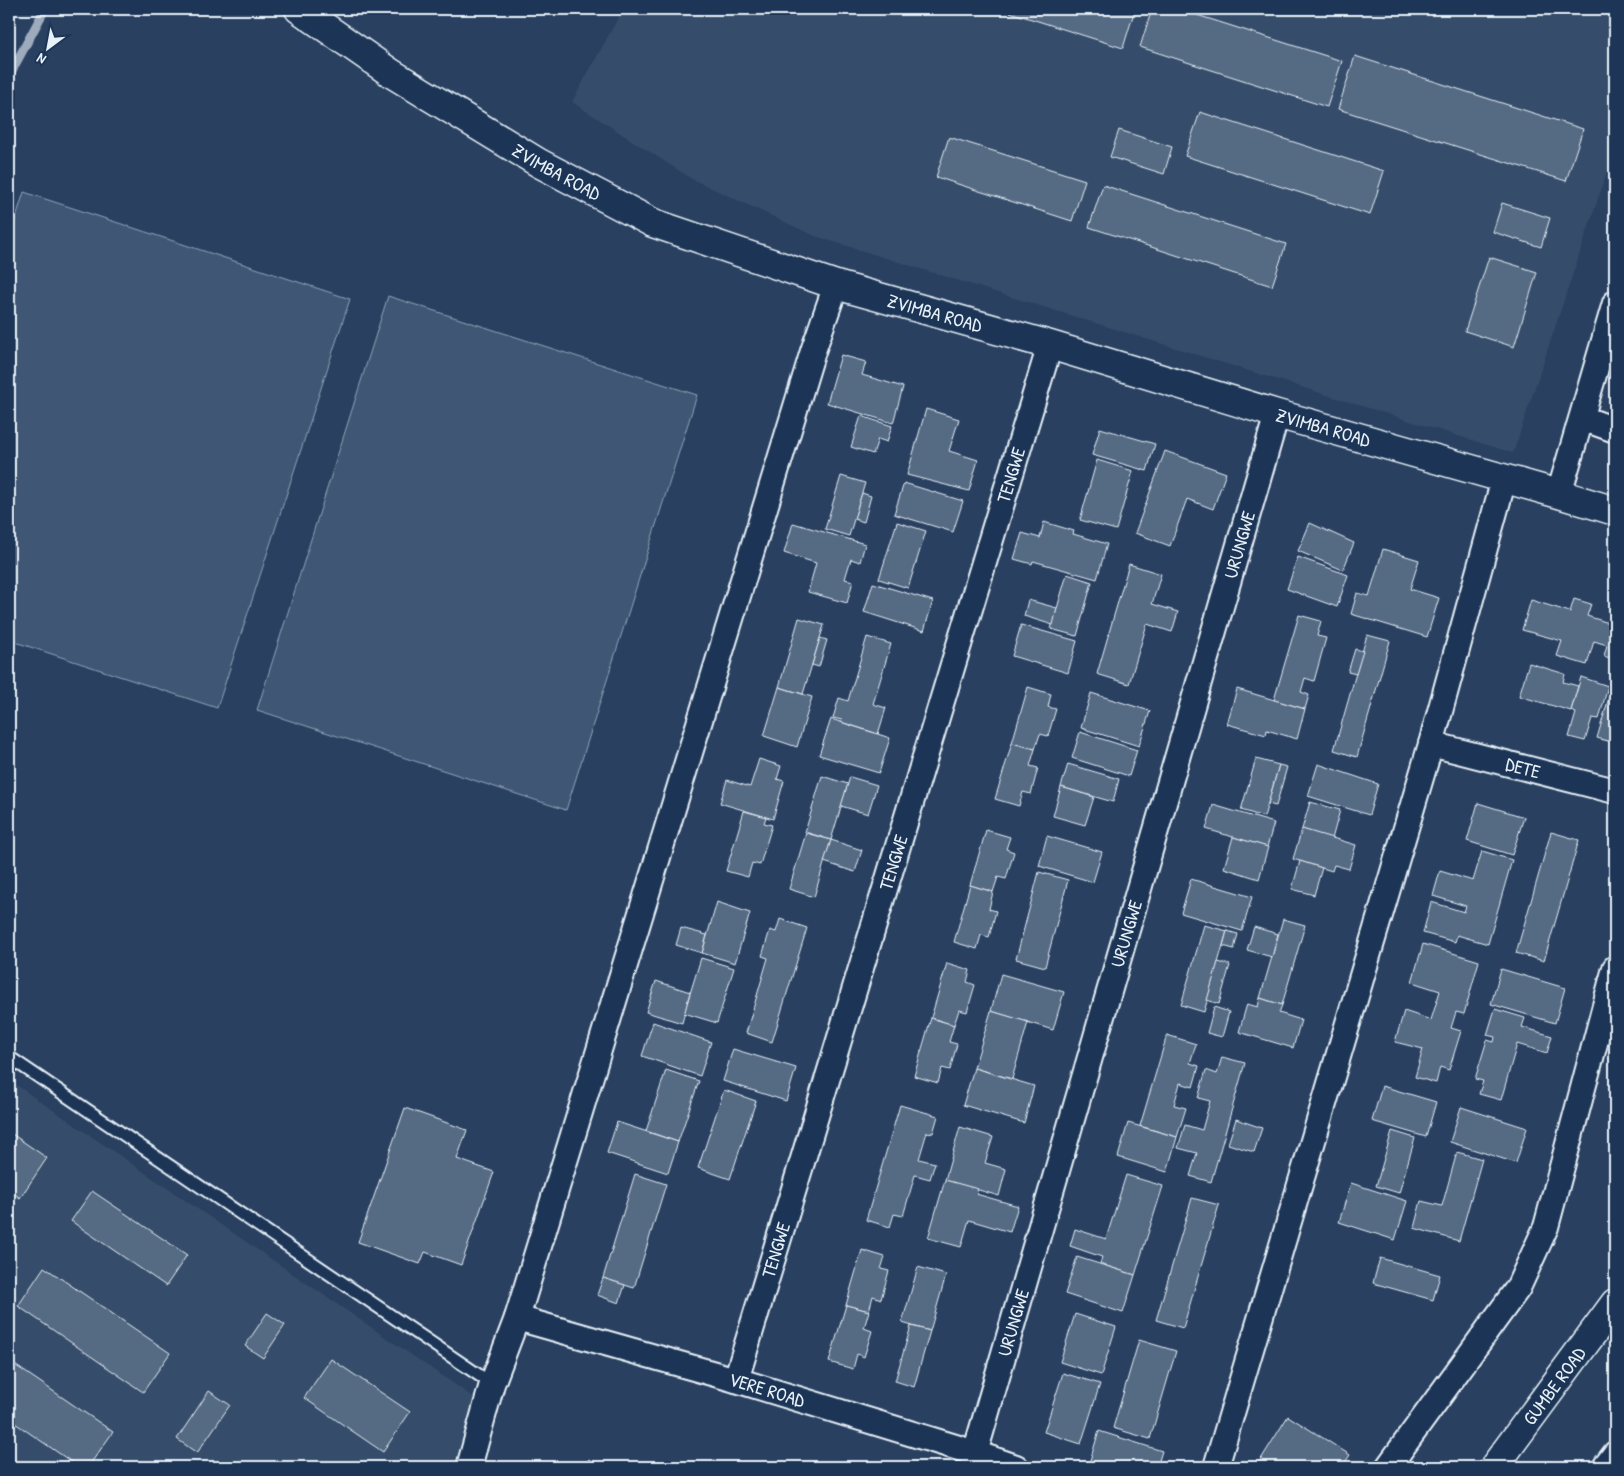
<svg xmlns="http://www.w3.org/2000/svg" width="1624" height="1476" font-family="'Patrick Hand',sans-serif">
	<rect width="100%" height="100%" fill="#294061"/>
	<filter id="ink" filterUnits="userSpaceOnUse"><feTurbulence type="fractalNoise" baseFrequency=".02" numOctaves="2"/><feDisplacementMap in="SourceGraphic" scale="10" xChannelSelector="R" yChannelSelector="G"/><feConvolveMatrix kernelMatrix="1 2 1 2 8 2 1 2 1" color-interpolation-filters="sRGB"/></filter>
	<g filter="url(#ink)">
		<g fill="#364d6b">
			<polygon points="623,9 1615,9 1615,148 1513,453 815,236 692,179 572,102"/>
			<polygon points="9,1080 473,1397 477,1467 9,1467"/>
		</g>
		<g fill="#415774" stroke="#94a4b6">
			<polygon points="24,192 350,299 217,708 9,640 9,239"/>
			<polygon points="388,296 697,395 566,810 257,710"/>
		</g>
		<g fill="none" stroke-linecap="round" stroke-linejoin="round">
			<polyline stroke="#9dabbd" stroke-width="9" points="9,76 45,9"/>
		</g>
		<g fill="#556a83" stroke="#e8f1f8">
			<polygon points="1000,9 1135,9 1123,48"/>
			<polygon points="1152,9 1178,9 1342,61 1327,107 1140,47"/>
			<polygon points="1355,56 1583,129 1566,181 1338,109"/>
			<polygon points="1200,112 1384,171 1370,215 1185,156"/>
			<polygon points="1119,130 1172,147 1164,174 1110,157"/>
			<polygon points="949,137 1085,180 1072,221 936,177"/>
			<polygon points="1103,185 1286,244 1272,286 1089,227"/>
			<polygon points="1502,203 1550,218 1541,247 1493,232"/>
			<polygon points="1489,257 1537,272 1514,347 1465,331"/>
			<polygon points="841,355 866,362 862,375 903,387 893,423 827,403"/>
			<polygon points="926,409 959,419 949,451 978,460 969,491 907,475"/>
			<polygon points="861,416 892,426 887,442 878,439 873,454 851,447"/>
			<polygon points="1100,428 1155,444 1147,471 1092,455"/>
			<polygon points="1165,451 1226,473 1213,509 1187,499 1170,546 1135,533"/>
			<polygon points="1097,460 1133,471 1116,530 1080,520"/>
			<polygon points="841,476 865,483 849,536 825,529"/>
			<polygon points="904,483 963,501 953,532 894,514"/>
			<polygon points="862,493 871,496 864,522 854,519"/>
			<polygon points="897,522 926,531 908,588 879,579"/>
			<polygon points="1044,522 1074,531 1073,534 1107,544 1097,579 1033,561 1032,564 1014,559 1022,533 1040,538"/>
			<polygon points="793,523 865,544 860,562 851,559 847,572 845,579 853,581 847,603 808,592 816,563 784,553"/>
			<polygon points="1310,523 1354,543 1343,570 1298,551"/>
			<polygon points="1383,549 1419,560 1410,589 1439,598 1427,637 1351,614 1357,593 1369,596"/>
			<polygon points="1298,557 1348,575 1337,607 1287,589"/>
			<polygon points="1129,564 1161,574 1152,604 1178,612 1172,632 1147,624 1129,684 1097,674"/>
			<polygon points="1067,574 1092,582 1077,636 1051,629"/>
			<polygon points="873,583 933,601 924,631 864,612"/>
			<polygon points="1574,599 1591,604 1587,616 1615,625 1615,660 1604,656 1607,645 1594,641 1587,665 1557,656 1562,641 1522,630 1531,600 1570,612"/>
			<polygon points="1028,600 1057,608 1053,625 1024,616"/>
			<polygon points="1299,615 1321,621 1317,636 1326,638 1314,681 1305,678 1301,692 1309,695 1305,709 1274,700"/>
			<polygon points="799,618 824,625 803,694 779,687"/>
			<polygon points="1021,625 1077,641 1068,673 1012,656"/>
			<polygon points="1367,635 1390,641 1357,757 1334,750"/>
			<polygon points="867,637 891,644 873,704 886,708 878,734 841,722 842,720 833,718 839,698 848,701"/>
			<polygon points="820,638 827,640 819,667 812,665"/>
			<polygon points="1355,649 1363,651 1356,674 1348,672"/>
			<polygon points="1529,663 1565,674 1563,682 1578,686 1571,711 1519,696"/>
			<polygon points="1581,677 1608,686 1599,719 1592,718 1585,741 1569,737 1576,713 1571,711"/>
			<polygon points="779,687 812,697 797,747 764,736"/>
			<polygon points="1028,687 1051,694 1048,707 1056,709 1048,736 1040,734 1035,749 1012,743"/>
			<polygon points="1237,689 1305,709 1297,739 1267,730 1266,735 1227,724"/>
			<polygon points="1091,693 1150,711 1139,746 1081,728"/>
			<polygon points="1610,694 1615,696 1615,743 1597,738"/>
			<polygon points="831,719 890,738 879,773 819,755"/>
			<polygon points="1080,732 1137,750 1129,776 1072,758"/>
			<polygon points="1012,743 1035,749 1030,766 1038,768 1031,794 1023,792 1019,806 995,799"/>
			<polygon points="759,759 781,766 777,779 784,781 773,819 720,803 727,780 750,787"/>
			<polygon points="1256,759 1279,765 1264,817 1241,810"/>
			<polygon points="1068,764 1119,779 1113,802 1061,787"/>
			<polygon points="1318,764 1378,784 1369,815 1308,796"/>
			<polygon points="1279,765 1287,767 1276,806 1268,804"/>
			<polygon points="822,776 848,784 831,840 805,832"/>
			<polygon points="850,777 877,785 868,814 841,806"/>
			<polygon points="1061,787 1094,797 1085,825 1053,816"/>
			<polygon points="1310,802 1340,810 1332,839 1302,829"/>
			<polygon points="1478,803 1524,817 1512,855 1467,841"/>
			<polygon points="1213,805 1274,823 1267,847 1206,829"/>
			<polygon points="744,811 766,817 764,823 772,825 760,865 752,863 748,877 726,871"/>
			<polygon points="1302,829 1356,845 1349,869 1334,865 1332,871 1293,859"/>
			<polygon points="986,830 1010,837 1006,849 1014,852 1006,879 998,877 993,892 970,885"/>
			<polygon points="1551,832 1579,840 1544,961 1516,953"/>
			<polygon points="806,833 831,840 814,897 789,889"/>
			<polygon points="1047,836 1102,852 1093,882 1039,866"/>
			<polygon points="1233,837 1268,847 1259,879 1224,868"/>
			<polygon points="831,840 862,850 855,872 824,862"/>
			<polygon points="1482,851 1512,860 1488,944 1457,935 1455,942 1423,933 1431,902 1464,912 1466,906 1433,896 1440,871 1473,881"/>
			<polygon points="1300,861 1322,868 1314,895 1292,889"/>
			<polygon points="1039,872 1068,880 1045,967 1016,959"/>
			<polygon points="1191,879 1252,897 1242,931 1181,913"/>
			<polygon points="970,885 993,892 989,909 996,911 989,937 981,935 977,949 954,942"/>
			<polygon points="717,902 750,913 735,963 702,953"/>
			<polygon points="780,919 807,928 772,1042 746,1033 768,958 762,956 770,930 776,932"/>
			<polygon points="1283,919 1305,925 1282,1005 1260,998"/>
			<polygon points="1204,925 1227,931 1204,1012 1181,1005"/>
			<polygon points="1254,927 1278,934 1272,957 1247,950"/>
			<polygon points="681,928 707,935 702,953 676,945"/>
			<polygon points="1227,931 1238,934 1234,949 1223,946"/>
			<polygon points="1423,944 1479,961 1464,1014 1456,1012 1451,1028 1461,1031 1449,1070 1440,1067 1436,1083 1415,1077 1423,1049 1395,1042 1404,1011 1431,1020 1440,991 1412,982"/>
			<polygon points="701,958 734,968 717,1023 684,1013"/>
			<polygon points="1218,962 1230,965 1219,1004 1207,1000"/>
			<polygon points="947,963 970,970 967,982 975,985 967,1012 959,1010 954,1025 931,1018"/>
			<polygon points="1501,969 1565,988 1555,1023 1491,1004"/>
			<polygon points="1001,974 1064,992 1053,1030 991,1011"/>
			<polygon points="656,981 690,992 682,1023 646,1012"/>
			<polygon points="1260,998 1282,1005 1279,1013 1301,1020 1293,1048 1239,1032 1247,1004 1258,1007"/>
			<polygon points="1214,1007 1229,1012 1222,1037 1207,1033"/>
			<polygon points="1495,1009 1525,1018 1522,1027 1552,1036 1547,1053 1517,1044 1501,1100 1479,1094 1483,1081 1475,1079 1487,1040 1494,1042 1495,1037 1487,1035"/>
			<polygon points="991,1011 1028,1022 1012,1079 974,1068"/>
			<polygon points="931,1018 954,1025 949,1042 957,1044 950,1070 942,1068 938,1083 914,1076"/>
			<polygon points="653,1022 711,1042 700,1076 642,1056"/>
			<polygon points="1167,1035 1196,1044 1190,1063 1199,1066 1193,1087 1180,1083 1174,1105 1186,1108 1177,1137 1140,1126"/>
			<polygon points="733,1049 796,1068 786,1101 723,1081"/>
			<polygon points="1222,1057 1245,1063 1211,1182 1190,1176 1197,1153 1178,1148 1185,1125 1202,1130 1210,1101 1198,1098 1206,1070 1217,1074"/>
			<polygon points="974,1068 1034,1086 1024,1123 963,1105"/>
			<polygon points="666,1070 699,1081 678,1142 646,1131"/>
			<polygon points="1382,1086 1436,1102 1426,1137 1372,1121"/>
			<polygon points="724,1090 756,1101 730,1179 698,1168"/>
			<polygon points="900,1105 938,1116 933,1133 927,1132 919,1159 935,1163 930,1179 915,1175 903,1216 894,1214 890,1227 866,1220"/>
			<polygon points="1461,1107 1527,1128 1516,1163 1450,1142"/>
			<polygon points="405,1108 467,1130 457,1159 494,1172 461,1265 425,1252 420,1264 358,1242"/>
			<polygon points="1236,1119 1262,1128 1254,1152 1228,1144"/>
			<polygon points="617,1122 678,1142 668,1173 607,1153"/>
			<polygon points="1128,1123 1177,1137 1167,1172 1118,1157"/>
			<polygon points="960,1127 993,1137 985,1163 1006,1169 999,1196 945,1180"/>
			<polygon points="1392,1131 1415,1138 1399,1193 1376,1186"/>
			<polygon points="9,1132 47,1158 20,1198 9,1190"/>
			<polygon points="1457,1152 1482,1159 1459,1241 1414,1228 1421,1201 1442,1206"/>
			<polygon points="635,1174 666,1184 634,1288 603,1278"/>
			<polygon points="1126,1175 1163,1186 1135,1275 1100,1264 1102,1257 1070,1246 1075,1229 1106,1239"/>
			<polygon points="945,1180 978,1189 976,1194 1018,1206 1010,1232 969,1220 961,1247 928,1238"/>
			<polygon points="1351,1183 1407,1201 1395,1240 1339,1222"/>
			<polygon points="92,1191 187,1255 166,1286 71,1221"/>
			<polygon points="1192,1198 1219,1205 1183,1328 1156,1320"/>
			<polygon points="862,1250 885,1257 881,1269 889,1271 881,1299 873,1296 869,1311 846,1305"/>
			<polygon points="1077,1257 1135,1275 1123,1313 1065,1294"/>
			<polygon points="1380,1258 1440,1275 1433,1300 1373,1283"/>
			<polygon points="44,1267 170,1353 143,1392 18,1306"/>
			<polygon points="918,1267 946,1275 930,1331 902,1323"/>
			<polygon points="603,1278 625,1285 619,1303 597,1295"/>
			<polygon points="846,1305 869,1311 864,1328 872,1331 864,1357 857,1354 853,1369 829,1362"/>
			<polygon points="267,1313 285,1325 263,1358 245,1346"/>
			<polygon points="1075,1314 1116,1327 1101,1375 1060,1362"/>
			<polygon points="911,1326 930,1331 914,1387 895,1381"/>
			<polygon points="1139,1340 1176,1351 1150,1439 1113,1428"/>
			<polygon points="331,1359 410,1412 383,1452 304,1398"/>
			<polygon points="9,1361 113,1432 88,1467 79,1467 9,1419"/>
			<polygon points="1063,1373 1100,1384 1081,1444 1044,1432"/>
			<polygon points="209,1391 230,1405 197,1453 177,1439"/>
			<polygon points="1288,1416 1350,1455 1342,1467 1262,1467 1258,1464"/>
			<polygon points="1099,1431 1162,1451 1157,1467 1088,1467"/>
			<polygon points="589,1459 602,1467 583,1467"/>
		</g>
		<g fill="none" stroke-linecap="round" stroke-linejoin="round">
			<g stroke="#e8f1f8" stroke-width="15">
				<polyline id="service" points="9,1057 492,1384"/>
			</g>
			<g stroke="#e8f1f8" stroke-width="28">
				<g id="minor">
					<polyline points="1582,418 1615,430"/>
					<polyline points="1559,494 1615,303"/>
					<path id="s1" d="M1431,744l184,47"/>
					<path id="s2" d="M517,1318l219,62 239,73 41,14"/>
					<path id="s3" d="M736,1380l314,-1035"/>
					<path id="s4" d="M975,1453l302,-1039"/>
					<polyline points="469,1467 492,1384 517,1318 813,351 836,285"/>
					<polyline points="1216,1467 1431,744 1504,479"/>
					<polyline points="1388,1467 1518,1288 1546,1227 1615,968"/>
					<polyline points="1605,1467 1615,1454"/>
				</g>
			</g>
			<g stroke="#e8f1f8" stroke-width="31">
				<g id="tertiary">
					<path id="s5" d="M299,9l92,64 148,90 114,60 183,62 214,60 227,69 282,80 56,17"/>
					<path id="s6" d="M1494,1467l121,-164"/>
				</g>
			</g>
			<use href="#service" stroke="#1d3557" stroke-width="11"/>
			<use href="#minor" stroke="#1d3557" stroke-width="24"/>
			<use href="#tertiary" stroke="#1d3557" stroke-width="28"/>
		</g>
	</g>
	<g text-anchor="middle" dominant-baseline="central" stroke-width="5" stroke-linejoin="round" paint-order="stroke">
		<g font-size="19" fill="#e8f1f8" stroke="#1d3557">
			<text stroke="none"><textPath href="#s5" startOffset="305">ZVIMBA ROAD</textPath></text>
			<text stroke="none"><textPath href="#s5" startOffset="710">ZVIMBA ROAD</textPath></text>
			<text stroke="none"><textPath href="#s5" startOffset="1115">ZVIMBA ROAD</textPath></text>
			<text stroke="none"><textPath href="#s3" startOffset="946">TENGWE</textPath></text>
			<text stroke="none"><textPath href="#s4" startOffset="946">URUNGWE</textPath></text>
			<text stroke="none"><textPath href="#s1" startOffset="95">DETE</textPath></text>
			<text stroke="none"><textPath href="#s3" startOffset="541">TENGWE</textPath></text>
			<text stroke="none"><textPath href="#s4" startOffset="541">URUNGWE</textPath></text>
			<text stroke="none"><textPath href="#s3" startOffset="136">TENGWE</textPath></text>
			<text stroke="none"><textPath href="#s4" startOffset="136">URUNGWE</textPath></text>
			<text stroke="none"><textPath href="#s6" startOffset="101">GUMBE ROAD</textPath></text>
			<text stroke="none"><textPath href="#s2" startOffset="260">VERE ROAD</textPath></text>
		</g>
	</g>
	<rect width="1624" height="1476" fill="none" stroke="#1d3557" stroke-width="30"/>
	<rect x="15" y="15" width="1594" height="1446" fill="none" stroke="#e8f1f8" stroke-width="2" filter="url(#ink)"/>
	<g transform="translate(48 48) rotate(212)" stroke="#1d3557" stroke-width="4" paint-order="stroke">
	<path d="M0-4L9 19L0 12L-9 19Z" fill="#e8f1f8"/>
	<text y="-8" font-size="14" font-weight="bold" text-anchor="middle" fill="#e8f1f8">N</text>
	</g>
</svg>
